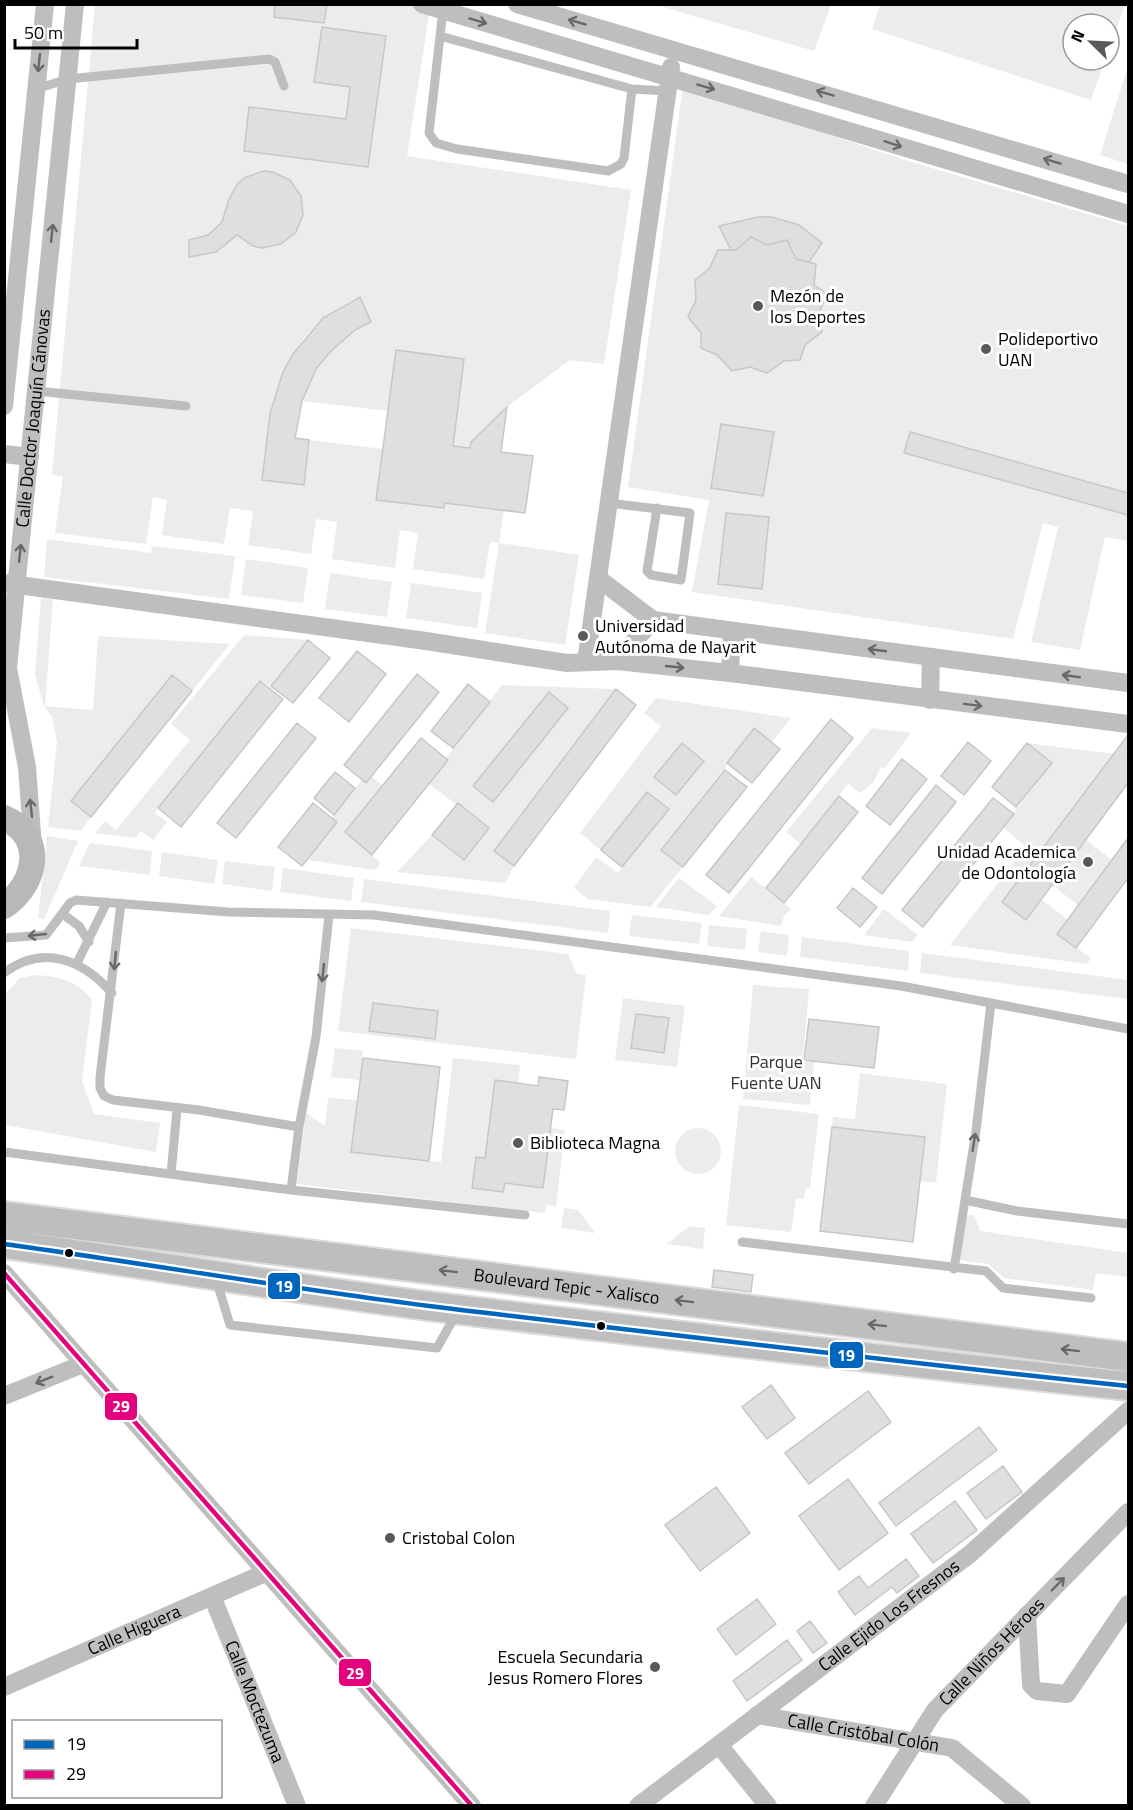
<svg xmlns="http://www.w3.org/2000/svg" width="1133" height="1810" viewBox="0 0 1133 1810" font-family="'Titillium Web',sans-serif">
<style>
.green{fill:#ececec}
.building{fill:#dfdfdf;stroke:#c7c7c7;stroke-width:1.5}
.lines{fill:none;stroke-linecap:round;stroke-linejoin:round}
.primary-casing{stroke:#dbdbdb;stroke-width:32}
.lane{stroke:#bebebe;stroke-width:9}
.street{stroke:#bebebe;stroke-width:18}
.secondary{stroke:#b8b8b8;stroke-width:26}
.primary{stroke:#bebebe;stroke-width:28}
.bus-1-casing{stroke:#fff;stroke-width:9}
.bus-2-casing{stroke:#fff;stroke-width:9}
.bus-1{stroke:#0065bd;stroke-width:4.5}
.bus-2{stroke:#e5007d;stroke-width:4.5}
.oneway{stroke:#686868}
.poi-dot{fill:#595959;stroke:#fff;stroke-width:2}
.bus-dot{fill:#000;stroke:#fff;stroke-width:2}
.labels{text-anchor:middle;stroke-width:6;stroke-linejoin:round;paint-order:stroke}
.poi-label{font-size:18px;fill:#000;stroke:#fff;text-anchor:start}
.street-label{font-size:18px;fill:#000;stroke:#fff}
.park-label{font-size:18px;fill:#333;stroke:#fff}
.line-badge{stroke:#fff;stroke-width:2}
.badge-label{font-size:16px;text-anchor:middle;font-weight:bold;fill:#fff}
</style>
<rect width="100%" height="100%" fill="#fff"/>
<path class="green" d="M 416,4 L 430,9 L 407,156 L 631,190 L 604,364 L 570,360 L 507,407 L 471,442 L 470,448 L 453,446 L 464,359 L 396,350 L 388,411 L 302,401 C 315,366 336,338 371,322 L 359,297 C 279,334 271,401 262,479 L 303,485 L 309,440 L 383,449 L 376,500 L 444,508 L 445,503 L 504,511 L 499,543 L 579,555 L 565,645 L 485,633 L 499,543 L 490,542 L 484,579 L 413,569 L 418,533 L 400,530 L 395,568 L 332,559 L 337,522 L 316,519 L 311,554 L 248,545 L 253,511 L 230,508 L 224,544 L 162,535 L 167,500 L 153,497 L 146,544 L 55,533 L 63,476 L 52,475 L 95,5 Z
M 664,4 L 831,4 L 831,5 L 814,51 L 663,7 Z
M 880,5 L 880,4 L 1125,5 L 1109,50 L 1109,24 L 1073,24 L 1073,60 L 1105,60 L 1091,100 L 872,29 Z
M 1128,66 L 1128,164 L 1100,155 Z
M 683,86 L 905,160 L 1128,226 L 1128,541 L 1105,537 L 1080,650 L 1031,642 L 1058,527 L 1043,523 L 1013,639 L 692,592 L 709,500 L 628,487 Z
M 47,539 L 151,553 L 152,546 L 235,556 L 229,599 L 44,577 Z
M 246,559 L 308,568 L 303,603 L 241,595 Z
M 330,573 L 392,582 L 387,617 L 325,609 Z
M 411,583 L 482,593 L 477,628 L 406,618 Z
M 41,598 L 53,599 L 45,706 L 93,710 L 98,636 L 230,644 L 192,691 L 173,676 L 72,801 L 91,817 L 81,831 L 48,827 L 57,742 L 52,717 L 44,706 L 35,674 Z
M 244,635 L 308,640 L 271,686 L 260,681 L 158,808 L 155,813 L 167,822 L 153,840 L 141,831 L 136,838 L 95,833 L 105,821 L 116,830 L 190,740 L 171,724 Z
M 502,685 L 616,689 L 494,850 L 514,866 L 505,883 L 397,872 L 432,835 L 463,860 L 489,829 L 429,784 L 448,760 L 446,758 Z
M 656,698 L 791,718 L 772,742 L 754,728 L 727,763 L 725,770 L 661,850 L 683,867 L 650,907 L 588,899 L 574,888 L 596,857 L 618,873 L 622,868 L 580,833 L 661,726 L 644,713 Z
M 872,728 L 911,733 L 884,769 L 881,767 L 873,783 L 860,793 L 848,784 L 801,844 L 786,832 Z
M 1027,743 L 1114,754 L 1041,899 L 1067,919 L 1057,934 L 1091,958 L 1087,964 L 950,945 L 1026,847 L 1003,827 L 1052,763 Z
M 371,776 L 382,785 L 345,832 L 381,863 L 375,870 L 307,860 L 337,822 L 332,818 L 362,780 Z
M 47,836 L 78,841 L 44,919 L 38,918 Z
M 1086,840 L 1112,860 L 1078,905 L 1052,885 Z
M 90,843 L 152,851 L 150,875 L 79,866 Z
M 162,852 L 218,860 L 214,884 L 159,876 Z
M 225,861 L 275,867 L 272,891 L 222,884 Z
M 283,868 L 354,878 L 351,901 L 280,892 Z
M 751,877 L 791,909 L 784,916 L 781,926 L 719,916 Z
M 679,878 L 717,906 L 709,915 L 656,907 Z
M 364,879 L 610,911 L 608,933 L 361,902 Z
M 884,909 L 918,935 L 912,942 L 864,935 Z
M 632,915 L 702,923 L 699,944 L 629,936 Z
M 709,925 L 747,929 L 745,950 L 707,946 Z
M 351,928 L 568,954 L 577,974 L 586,975 L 576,1059 L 338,1031 Z
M 761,931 L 789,935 L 787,956 L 758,952 Z
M 802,937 L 909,951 L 908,971 L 800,957 Z
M 922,953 L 1128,980 L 1128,999 L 920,973 Z
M 34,975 C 58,976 77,980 92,1000 L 82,1081 L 94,1114 L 160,1123 L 156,1152 L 5,1125 L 5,994 L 20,978 Z
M 753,985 L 809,989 L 803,1061 L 814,1062 L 810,1105 L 743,1099 Z
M 623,998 L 685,1006 L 677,1067 L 615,1060 Z
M 335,1048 L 363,1051 L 360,1080 L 331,1077 Z
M 453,1058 L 520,1065 L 518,1083 L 485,1158 L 476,1157 L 472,1188 L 503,1192 L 505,1183 L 543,1188 L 551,1128 L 565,1130 L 556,1206 L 546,1205 L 545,1213 L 297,1184 L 306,1113 L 325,1126 L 328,1098 L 358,1100 L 352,1152 L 441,1162 Z
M 860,1073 L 947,1084 L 936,1183 L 920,1181 L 925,1137 L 832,1127 L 833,1117 L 855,1119 Z
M 739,1105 L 819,1114 L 810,1188 L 806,1188 L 804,1199 L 796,1199 L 791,1232 L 726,1225 Z
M675 1151a23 23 0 1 1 46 0a23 23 0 1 1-46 0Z
M 564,1208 L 578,1210 L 595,1233 L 561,1228 Z
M 969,1215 L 974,1215 L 980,1231 L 1128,1253 L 1128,1277 L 1096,1273 L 1093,1290 L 1004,1278 L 988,1264 L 958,1260 L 964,1221 Z
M 690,1226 L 705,1228 L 703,1249 L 666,1244 Z"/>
<path class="building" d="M 275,4 L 327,4 L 324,23 L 274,17 Z
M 322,27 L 386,36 L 368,167 L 244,151 L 249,107 L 346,119 L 350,87 L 314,82 Z
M 264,171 L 273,172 L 290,180 L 301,196 L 303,215 L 296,232 L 281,244 L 262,248 L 253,246 L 237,235 L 216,252 L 189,257 L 189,240 L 208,235 L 222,222 L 229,199 L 238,183 L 246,177 Z
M 758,217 L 772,217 L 799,225 L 822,243 L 809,262 L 796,259 L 787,240 L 767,245 L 751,237 L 736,250 L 731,250 L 719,226 Z
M 751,237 L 767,245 L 787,240 L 796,259 L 816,264 L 814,285 L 827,294 L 819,313 L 822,332 L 805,345 L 800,360 L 784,361 L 767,373 L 750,367 L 732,371 L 717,355 L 701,348 L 701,333 L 688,317 L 696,300 L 695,280 L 709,269 L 718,250 L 736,250 Z
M 360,297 L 371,322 L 355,330 L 329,353 L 316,369 L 302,401 L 295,438 L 309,440 L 304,485 L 262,480 L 270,414 L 283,372 L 293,354 L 323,318 Z
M 396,350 L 464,359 L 453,446 L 470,448 L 471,442 L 507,407 L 501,452 L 533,456 L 525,513 L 445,503 L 444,508 L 376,500 Z
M 721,424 L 774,432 L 763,496 L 711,488 Z
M 910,432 L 1128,493 L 1128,515 L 904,453 Z
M 726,513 L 769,517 L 762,589 L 718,584 Z
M 308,640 L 330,658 L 293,703 L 271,686 Z
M 357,651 L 386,674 L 349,722 L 319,698 Z
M 417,674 L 439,692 L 366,783 L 344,765 Z
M 172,675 L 192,691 L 91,817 L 71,801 Z
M 260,681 L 283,699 L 181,827 L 158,808 Z
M 468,684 L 490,702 L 453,748 L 431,731 Z
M 616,689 L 636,705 L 514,866 L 494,851 Z
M 549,692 L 568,708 L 493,802 L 473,786 Z
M 831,719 L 853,738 L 729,893 L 706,875 Z
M 297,723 L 316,738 L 236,838 L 217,823 Z
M 754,728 L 780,749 L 752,783 L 727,763 Z
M 1128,735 L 1128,783 L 1026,920 L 1002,902 Z
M 421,738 L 448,760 L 372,855 L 345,832 Z
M 968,742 L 991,761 L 964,795 L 941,776 Z
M 682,743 L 704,761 L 676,795 L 654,777 Z
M 1027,743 L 1052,763 L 1016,807 L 992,787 Z
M 902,759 L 927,779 L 890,825 L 866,806 Z
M 725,770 L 747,787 L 683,867 L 661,850 Z
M 335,772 L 355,788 L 334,815 L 314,798 Z
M 936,785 L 956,802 L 882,894 L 862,878 Z
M 647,792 L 669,809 L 622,867 L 601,850 Z
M 839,796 L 858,812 L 784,903 L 766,888 Z
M 993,798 L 1014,814 L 923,927 L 902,910 Z
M 313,803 L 337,822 L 302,866 L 278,847 Z
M 458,803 L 489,828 L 464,860 L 432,835 Z
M 1128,838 L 1128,878 L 1076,948 L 1057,934 Z
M 853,888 L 877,907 L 860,927 L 837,908 Z
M 373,1003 L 438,1011 L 435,1039 L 369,1031 Z
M 636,1014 L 669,1018 L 664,1053 L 631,1048 Z
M 809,1019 L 879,1027 L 874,1068 L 804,1060 Z
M 363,1058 L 440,1067 L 429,1161 L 351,1152 Z
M 539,1077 L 568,1081 L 564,1110 L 553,1109 L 543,1188 L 505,1183 L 503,1192 L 472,1188 L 476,1157 L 485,1158 L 495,1080 L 538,1086 Z
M 832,1127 L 925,1137 L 913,1242 L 820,1231 Z
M 714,1270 L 753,1275 L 751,1292 L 712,1287 Z
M 771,1385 L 795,1418 L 767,1439 L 742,1407 Z
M 868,1391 L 891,1422 L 809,1484 L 785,1453 Z
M 979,1427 L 997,1450 L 896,1526 L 879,1503 Z
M 1003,1466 L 1022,1492 L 986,1519 L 967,1493 Z
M 848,1479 L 888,1533 L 839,1570 L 799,1516 Z
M 716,1487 L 750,1533 L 700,1571 L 665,1525 Z
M 955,1501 L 977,1530 L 933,1563 L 911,1534 Z
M 906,1559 L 919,1576 L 897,1593 L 892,1587 L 855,1615 L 838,1592 L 859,1576 L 868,1588 Z
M 757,1599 L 776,1624 L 736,1655 L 717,1629 Z
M 810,1621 L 827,1643 L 813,1653 L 797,1631 Z
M 787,1640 L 802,1660 L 747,1701 L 733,1681 Z"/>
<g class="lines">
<defs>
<g id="primary">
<path id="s7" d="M 4,1216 L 1128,1357"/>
<path d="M 4,1244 C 157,1265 308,1292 461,1310 C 683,1336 906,1363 1128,1386"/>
</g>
</defs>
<use href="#primary" class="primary-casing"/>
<path class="lane" d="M 443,10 L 429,133 L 436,143 L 457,149 L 608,171 L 621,164 L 624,158 L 632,89
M 440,36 L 632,89 L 667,91
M 36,89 L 68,79 L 269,59 L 275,62 L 284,86
M 36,391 L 186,406
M 609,503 L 690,513 L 681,580 L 651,575 L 647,571 L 657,508
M 121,903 L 100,1077 L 100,1088 L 104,1096 L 113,1100 L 199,1110 L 299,1127 L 291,1190
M 64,915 L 79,926 L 89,942
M 4,938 L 46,935 L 70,903 L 76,900 L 228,912 L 374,915 L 901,986 L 1128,1029
M 77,963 L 107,902
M 4,973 C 43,944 82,959 112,993
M 299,1127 L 316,1037 L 329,915
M 4,1152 L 291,1190 L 525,1215
M 171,1174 L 177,1109
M 965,1200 L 1017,1211 L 1128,1224
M 742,1242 L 986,1271 L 1003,1288 L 1091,1298
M 954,1269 L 976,1131 L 991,1003
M 216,1279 L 230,1325 L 437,1348 L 456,1314"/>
<g class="street">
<path d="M 422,4 L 1128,214"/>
<path d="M 517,4 L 1128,184"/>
<path d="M 4,406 L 45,4"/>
<path d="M 4,454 L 30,457"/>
<path d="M 599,579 L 653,620"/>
<path d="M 4,583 L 426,641 L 567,663 L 617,661 L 730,673 L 1128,724"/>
<path d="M 617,661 L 653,620 L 1128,683"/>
<path d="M 586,662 L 671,67"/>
<path d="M 730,673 L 732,631"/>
<path d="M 930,700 L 931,657"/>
<path id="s1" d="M 33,847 L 27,767 L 8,668 L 75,4"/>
<path d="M 4,1273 L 472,1806"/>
<path d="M 4,1396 L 83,1364"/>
<path id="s2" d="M 212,1596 L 297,1806"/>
<path d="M 1027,1615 L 1031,1685 L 1037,1691 L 1067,1694 L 1128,1604"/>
<path id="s3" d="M 4,1687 L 265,1573"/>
<path id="s4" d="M 757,1715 L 952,1748 L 1022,1806"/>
<path d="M 719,1745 L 768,1806"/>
<path id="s5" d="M 638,1806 L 970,1554 L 1128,1411"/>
<path id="s6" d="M 874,1806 L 935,1710 L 1128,1512"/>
</g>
<path class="secondary" d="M 4,818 C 46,836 37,884 4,906"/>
<use href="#primary" class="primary"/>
<defs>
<path id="bus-1" d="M 4,1244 C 157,1265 308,1292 461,1310 C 683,1336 906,1363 1128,1386"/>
<path id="bus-2" d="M 4,1273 L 472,1806"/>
</defs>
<use href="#bus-1" class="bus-1-casing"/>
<use href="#bus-2" class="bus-2-casing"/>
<use href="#bus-1" class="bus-1"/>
<use href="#bus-2" class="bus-2"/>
</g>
<defs><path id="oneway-shaft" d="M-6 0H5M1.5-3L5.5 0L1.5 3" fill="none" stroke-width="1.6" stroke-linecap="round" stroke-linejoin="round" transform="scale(1.5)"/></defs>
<g class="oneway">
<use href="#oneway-shaft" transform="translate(478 21) rotate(17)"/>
<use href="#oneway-shaft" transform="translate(577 22) rotate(-164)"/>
<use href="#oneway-shaft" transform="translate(39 63) rotate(96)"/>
<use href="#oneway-shaft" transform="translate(706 87) rotate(16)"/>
<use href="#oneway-shaft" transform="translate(825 93) rotate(-163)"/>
<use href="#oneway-shaft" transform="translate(893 144) rotate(18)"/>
<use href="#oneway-shaft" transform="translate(1052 161) rotate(-163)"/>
<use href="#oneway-shaft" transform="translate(52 233) rotate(-84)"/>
<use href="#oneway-shaft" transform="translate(20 553) rotate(-84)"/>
<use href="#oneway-shaft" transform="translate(877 650) rotate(-172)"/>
<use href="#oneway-shaft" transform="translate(675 667) rotate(6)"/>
<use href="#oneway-shaft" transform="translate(1071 676) rotate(-172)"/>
<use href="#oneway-shaft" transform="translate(973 705) rotate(7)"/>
<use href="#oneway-shaft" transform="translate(31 808) rotate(-96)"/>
<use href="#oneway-shaft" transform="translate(37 935) rotate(174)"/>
<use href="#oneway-shaft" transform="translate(115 961) rotate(96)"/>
<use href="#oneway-shaft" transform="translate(323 973) rotate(96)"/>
<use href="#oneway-shaft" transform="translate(974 1142) rotate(-81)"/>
<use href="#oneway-shaft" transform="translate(448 1271) rotate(-173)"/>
<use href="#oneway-shaft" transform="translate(684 1301) rotate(-173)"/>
<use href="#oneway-shaft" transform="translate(877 1325) rotate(-173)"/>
<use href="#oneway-shaft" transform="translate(1070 1350) rotate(-173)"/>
<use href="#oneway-shaft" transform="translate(44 1380) rotate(158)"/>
<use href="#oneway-shaft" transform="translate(1058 1584) rotate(-46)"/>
</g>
<g class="poi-dot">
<circle cx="758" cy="306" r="6"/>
<circle cx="986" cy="349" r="6"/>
<circle cx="583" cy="636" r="6"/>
<circle cx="1088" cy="862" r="6"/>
<circle cx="518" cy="1143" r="6"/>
<circle cx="390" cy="1538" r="6"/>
<circle cx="655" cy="1667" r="6"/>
</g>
<g class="bus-dot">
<circle cx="69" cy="1253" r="5"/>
<circle cx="601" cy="1326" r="5"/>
</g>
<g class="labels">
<g class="poi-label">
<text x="770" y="302">Mezón de<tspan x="770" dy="21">los Deportes</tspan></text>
<text x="998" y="345">Polideportivo<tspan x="998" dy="21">UAN</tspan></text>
<text x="595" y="632">Universidad<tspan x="595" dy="21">Autónoma de Nayarit</tspan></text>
<text x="1076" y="858" text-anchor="end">Unidad Academica<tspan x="1076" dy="21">de Odontología</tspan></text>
<text x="530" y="1149">Biblioteca Magna</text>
<text x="402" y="1544">Cristobal Colon</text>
<text x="643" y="1663" text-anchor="end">Escuela Secundaria<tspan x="643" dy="21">Jesus Romero Flores</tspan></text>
</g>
<g class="street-label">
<text dy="6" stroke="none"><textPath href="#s1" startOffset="432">Calle Doctor Joaquín Cánovas</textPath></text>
<text dy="6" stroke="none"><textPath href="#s7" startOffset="567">Boulevard Tepic - Xalisco</textPath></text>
<text dy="6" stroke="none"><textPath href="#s5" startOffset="315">Calle Ejido Los Fresnos</textPath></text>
<text dy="6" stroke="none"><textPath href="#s3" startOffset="142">Calle Higuera</textPath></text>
<text dy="6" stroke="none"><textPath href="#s6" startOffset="195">Calle Niños Héroes</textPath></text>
<text dy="6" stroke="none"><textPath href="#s2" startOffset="114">Calle Moctezuma</textPath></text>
<text dy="6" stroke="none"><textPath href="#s4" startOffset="108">Calle Cristóbal Colón</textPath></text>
</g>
<g class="park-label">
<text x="776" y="1068">Parque<tspan x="776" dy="21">Fuente UAN</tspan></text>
</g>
</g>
<g class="line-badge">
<rect x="267" y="1272" width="34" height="28" rx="6" fill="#0065bd"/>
<rect x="829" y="1341" width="35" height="28" rx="6" fill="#0065bd"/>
<rect x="104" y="1392" width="34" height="29" rx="6" fill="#e5007d"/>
<rect x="338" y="1658" width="34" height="29" rx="6" fill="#e5007d"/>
</g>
<g class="badge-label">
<text x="284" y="1292">19</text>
<text x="846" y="1361">19</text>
<text x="121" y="1412">29</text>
<text x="355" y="1679">29</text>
</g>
<rect width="1133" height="1810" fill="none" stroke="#000000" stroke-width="12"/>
<rect x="12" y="1720" width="210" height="78" fill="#ffffff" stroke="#999999" stroke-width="1.5"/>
<rect x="24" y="1740" width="30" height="9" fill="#0065bd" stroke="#999999" stroke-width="1.5"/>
<text x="66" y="1750" font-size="18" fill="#000000">19</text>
<rect x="24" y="1770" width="30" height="9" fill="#e5007d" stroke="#999999" stroke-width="1.5"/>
<text x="66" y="1780" font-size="18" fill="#000000">29</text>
<g transform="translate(1091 42) rotate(294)"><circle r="28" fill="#ffffff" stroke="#999999" stroke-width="1.5"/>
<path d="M0-4.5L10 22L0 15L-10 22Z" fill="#595959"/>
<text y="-9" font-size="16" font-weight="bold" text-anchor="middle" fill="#000000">N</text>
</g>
<path d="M15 39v9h122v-9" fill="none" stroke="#000000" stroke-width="3"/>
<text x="24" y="39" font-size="18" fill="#000000" stroke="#ffffff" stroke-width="4.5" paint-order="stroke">50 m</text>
</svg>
